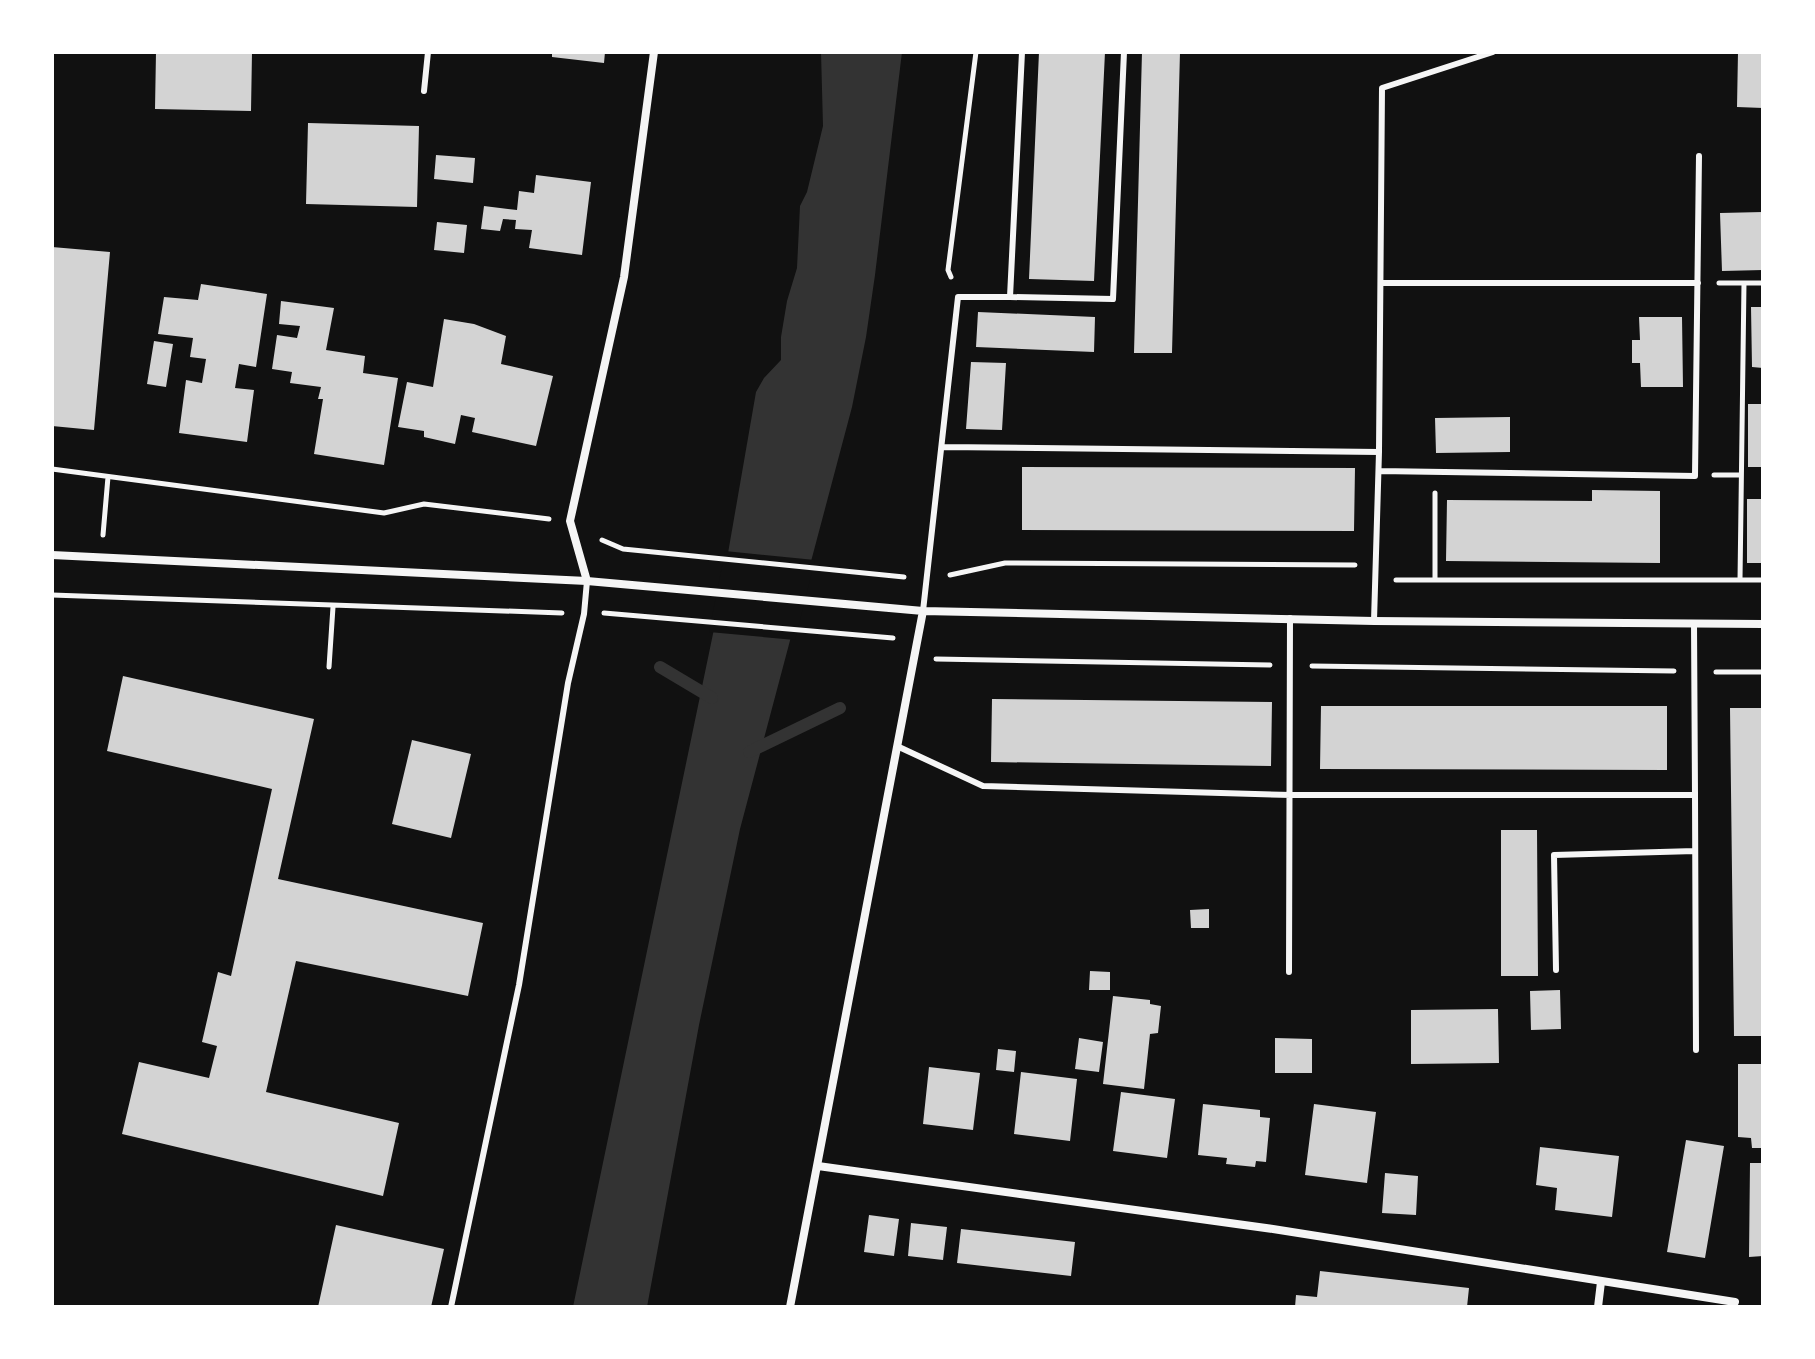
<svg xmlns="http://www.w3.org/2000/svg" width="1815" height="1359" viewBox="0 0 1815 1359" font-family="'Roboto Condensed',sans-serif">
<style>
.water{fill:#333}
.pier{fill:#111}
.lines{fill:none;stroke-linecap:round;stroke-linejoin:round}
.stream{stroke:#333;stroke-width:12}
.building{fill:#d3d3d3}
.path{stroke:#f5f5f5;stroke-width:5}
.service{stroke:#f5f5f5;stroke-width:6}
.minor{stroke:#f5f5f5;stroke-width:8}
</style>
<rect width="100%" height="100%" fill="#111"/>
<path class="water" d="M 821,52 L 902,52 L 875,275 L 866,337 L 852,407 L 740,829 L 699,1025 L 647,1307 L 573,1307 L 719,605 L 756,392 L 764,378 L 781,360 L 781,337 L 787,301 L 797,268 L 800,206 L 807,192 L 823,126 Z"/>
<path class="pier" d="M 725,551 L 815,560 L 795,640 L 709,632 Z"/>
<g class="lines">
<path class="stream" d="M 660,667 L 712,698
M 749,752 L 840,708"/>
</g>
<path class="building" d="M 156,52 L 252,52 L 251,111 L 155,109 Z
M 552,52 L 605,52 L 604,63 L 552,57 Z
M 1039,52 L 1105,52 L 1094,281 L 1029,279 Z
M 1142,52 L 1180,52 L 1172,353 L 1134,353 Z
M 1738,52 L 1763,52 L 1763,108 L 1737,107 Z
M 308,123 L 419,126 L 417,207 L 306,204 Z
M 436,155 L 475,158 L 473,183 L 434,179 Z
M 536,175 L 591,182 L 582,255 L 529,248 L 532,230 L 515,229 L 516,220 L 503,219 L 500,231 L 481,229 L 484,206 L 517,210 L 519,191 L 534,193 Z
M 1763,212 L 1763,270 L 1722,271 L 1720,213 Z
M 437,222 L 467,225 L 464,253 L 434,250 Z
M 52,247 L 110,252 L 94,430 L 52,426 Z
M 201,284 L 267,294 L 256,367 L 239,364 L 235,388 L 254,390 L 247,442 L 179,433 L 186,380 L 202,383 L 206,359 L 190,357 L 193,338 L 158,334 L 164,297 L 198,300 Z
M 281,301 L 334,308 L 326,350 L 365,356 L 363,373 L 398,378 L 384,465 L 314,454 L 323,399 L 318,399 L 321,387 L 290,383 L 292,372 L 272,369 L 277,335 L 297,338 L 300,326 L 279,324 Z
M 1751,307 L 1763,307 L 1763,368 L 1752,367 Z
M 978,312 L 1095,317 L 1094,352 L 976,347 Z
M 1639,317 L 1682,317 L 1683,387 L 1641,387 L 1640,363 L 1632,363 L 1632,340 L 1640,340 Z
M 444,319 L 474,324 L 506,336 L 501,364 L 553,376 L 536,446 L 472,432 L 475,418 L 461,415 L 455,444 L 424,437 L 424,431 L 398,427 L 407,382 L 433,387 Z
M 154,341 L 173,344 L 166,387 L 147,384 Z
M 971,362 L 1006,363 L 1002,430 L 966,429 Z
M 1748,404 L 1763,404 L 1763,467 L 1748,467 Z
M 1510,417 L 1510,452 L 1436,453 L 1435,418 Z
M 1022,467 L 1355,468 L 1354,531 L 1022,530 Z
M 1592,490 L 1660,491 L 1660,563 L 1446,561 L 1447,500 L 1592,501 Z
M 1747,499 L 1763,499 L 1763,563 L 1747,563 Z
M 123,676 L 314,719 L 278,879 L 483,923 L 468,996 L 296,961 L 266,1092 L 399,1123 L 383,1196 L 122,1134 L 139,1062 L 209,1078 L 217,1046 L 202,1042 L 218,972 L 231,976 L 272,789 L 107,751 Z
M 992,699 L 1272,702 L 1271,766 L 991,762 Z
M 1321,706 L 1667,706 L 1667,770 L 1320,769 Z
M 1730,708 L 1763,708 L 1763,1036 L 1734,1036 Z
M 412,740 L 471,754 L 451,838 L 392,824 Z
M 1501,830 L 1537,830 L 1538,976 L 1501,976 Z
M 1209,909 L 1209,928 L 1191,928 L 1190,910 Z
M 1090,971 L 1110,972 L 1110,990 L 1089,990 Z
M 1560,990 L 1561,1029 L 1531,1030 L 1530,991 Z
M 1113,996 L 1150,1000 L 1150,1004 L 1161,1006 L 1158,1033 L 1150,1034 L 1144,1089 L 1103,1084 Z
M 1498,1009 L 1499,1063 L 1411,1064 L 1411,1010 Z
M 1079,1038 L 1103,1042 L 1099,1072 L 1075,1069 Z
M 1275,1038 L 1312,1039 L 1312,1073 L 1275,1073 Z
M 998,1049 L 1016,1051 L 1014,1072 L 996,1070 Z
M 1738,1064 L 1763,1064 L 1763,1148 L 1752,1148 L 1751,1138 L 1738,1137 Z
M 929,1067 L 980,1073 L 973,1130 L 923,1124 Z
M 1021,1072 L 1077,1079 L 1070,1141 L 1014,1134 Z
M 1121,1092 L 1175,1099 L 1167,1158 L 1113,1151 Z
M 1203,1104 L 1260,1110 L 1260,1117 L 1270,1118 L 1266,1162 L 1256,1161 L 1255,1167 L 1226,1164 L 1227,1158 L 1198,1155 Z
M 1314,1104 L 1376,1112 L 1367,1183 L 1305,1175 Z
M 1686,1140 L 1724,1146 L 1705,1258 L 1667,1252 Z
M 1540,1147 L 1619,1156 L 1612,1217 L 1555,1210 L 1557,1188 L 1536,1185 Z
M 1750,1163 L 1763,1163 L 1763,1256 L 1749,1257 Z
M 1385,1173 L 1418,1176 L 1416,1215 L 1382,1213 Z
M 869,1215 L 899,1219 L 894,1256 L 864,1252 Z
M 911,1223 L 947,1227 L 943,1260 L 908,1256 Z
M 336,1225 L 444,1249 L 431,1307 L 318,1307 Z
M 961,1229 L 1075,1242 L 1071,1276 L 957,1263 Z
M 1320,1271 L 1469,1288 L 1467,1307 L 1295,1307 L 1296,1295 L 1317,1297 Z"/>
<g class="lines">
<path class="path" d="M 951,277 L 948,270 L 976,52
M 1719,283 L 1763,283
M 52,469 L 384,513 L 424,504 L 549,519
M 1714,475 L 1741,475
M 103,535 L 108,477
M 602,540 L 623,549 L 904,577
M 950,575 L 1005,563 L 1355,565
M 1396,580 L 1763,580
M 1435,580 L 1435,493
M 1740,580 L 1744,283
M 52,595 L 562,613
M 604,613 L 893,638
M 936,659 L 1270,665
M 1312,666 L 1674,671
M 329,667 L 333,607
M 1716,672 L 1763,672"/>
<path class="service" d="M 424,91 L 428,52
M 1381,283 L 1698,283
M 1010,297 L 1113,299 L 1124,52
M 943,447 L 1379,452
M 1379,471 L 1695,476 L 1699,156
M 923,611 L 958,297 L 1010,297 L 1022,52
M 1374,621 L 1379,452 L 1382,88 L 1493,52
M 899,747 L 983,786 L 1291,795 L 1695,795 L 1694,623
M 1695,795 L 1696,1050
M 1556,970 L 1554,855 L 1695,851
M 1289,972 L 1290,618
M 451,1307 L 519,985 L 568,683 L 584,614 L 587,581"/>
<path class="minor" d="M 52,555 L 587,581 L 923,611 L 1374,621 L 1763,624
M 587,581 L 570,521 L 624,277 L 654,52
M 818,1166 L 1273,1229 L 1735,1302
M 790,1307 L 923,611
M 1598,1307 L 1601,1282"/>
</g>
<rect width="1815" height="1359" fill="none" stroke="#ffffff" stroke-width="108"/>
</svg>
